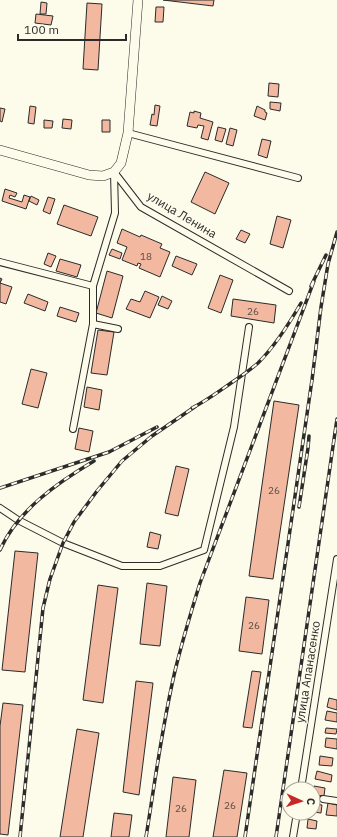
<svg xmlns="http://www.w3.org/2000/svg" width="337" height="837" viewBox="0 0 337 837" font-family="'IBM Plex Sans',sans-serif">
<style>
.building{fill:#f2b8a0;stroke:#2b2b2b}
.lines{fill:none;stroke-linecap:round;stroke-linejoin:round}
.minor-casing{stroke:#2b2b2b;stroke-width:8}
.secondary-casing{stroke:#2b2b2b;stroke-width:10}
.minor{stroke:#fdfbea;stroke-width:6}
.secondary{stroke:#fdfbea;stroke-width:9}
.rail-casing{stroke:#2b2b2b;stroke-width:3.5}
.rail{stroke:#fdfbea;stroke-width:2;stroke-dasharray:6;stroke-linecap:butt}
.labels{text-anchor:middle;stroke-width:3;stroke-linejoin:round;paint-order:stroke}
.number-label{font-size:10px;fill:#5d4e48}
.street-label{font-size:12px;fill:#2b2b2b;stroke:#fdfbea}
</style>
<rect width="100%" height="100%" fill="#fdfbea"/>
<path class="building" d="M 163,0 L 214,0 L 213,6 Z
M 41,2 L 47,3 L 46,14 L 40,14 Z
M 87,3 L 102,4 L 98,70 L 83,69 Z
M 156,7 L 164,7 L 163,22 L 155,22 Z
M 36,14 L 53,16 L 51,25 L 35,23 Z
M 269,83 L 279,84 L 278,97 L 268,96 Z
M 270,102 L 281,103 L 280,111 L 270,109 Z
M 155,105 L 160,106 L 157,126 L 150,125 L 152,114 L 154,115 Z
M 30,106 L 36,107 L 34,124 L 28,123 Z
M 257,106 L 265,110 L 265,112 L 267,113 L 265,120 L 254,116 Z
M 0,108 L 5,109 L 2,122 L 0,121 Z
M 194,111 L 201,113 L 200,118 L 213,122 L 208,140 L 201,138 L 204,126 L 198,125 L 197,128 L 187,126 L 190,112 L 194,113 Z
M 63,119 L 72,120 L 71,129 L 62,128 Z
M 44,120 L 53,121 L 52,128 L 44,128 Z
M 102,120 L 110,120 L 110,132 L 102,132 Z
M 218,127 L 226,129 L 222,142 L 215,140 Z
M 230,128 L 237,130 L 233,146 L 226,144 Z
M 262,139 L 271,141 L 267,158 L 258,155 Z
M 205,172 L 229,183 L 215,214 L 191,202 Z
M 5,189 L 17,193 L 15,197 L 10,195 L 9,198 L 22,202 L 24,195 L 30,197 L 26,209 L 2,201 Z
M 31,196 L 39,200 L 37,205 L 29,201 Z
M 48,197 L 55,199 L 50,214 L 43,211 Z
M 64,205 L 98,217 L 91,236 L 57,224 Z
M 277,216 L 291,220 L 283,248 L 270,244 Z
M 122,229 L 140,237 L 141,235 L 162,244 L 160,248 L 170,252 L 160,277 L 139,268 L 141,264 L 138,263 L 137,266 L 122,260 L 127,247 L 117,243 Z
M 241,230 L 250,234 L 245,243 L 236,239 Z
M 112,249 L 122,253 L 120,259 L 109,255 Z
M 48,253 L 56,256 L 51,267 L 44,264 Z
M 176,256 L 197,264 L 192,275 L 172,266 Z
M 60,259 L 81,265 L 77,277 L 56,271 Z
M 107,271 L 123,276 L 112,318 L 96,313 Z
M 220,275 L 233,280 L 221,313 L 208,308 Z
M 0,278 L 2,279 L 0,283 L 12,287 L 6,304 L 0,302 Z
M 145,291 L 159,297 L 150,318 L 126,309 L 131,299 L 140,302 Z
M 28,294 L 48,302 L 45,311 L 24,303 Z
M 162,296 L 172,301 L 168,309 L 158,305 Z
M 233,299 L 276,305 L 274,323 L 231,316 Z
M 60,307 L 79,313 L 76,322 L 57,316 Z
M 98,330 L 114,332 L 107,375 L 91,373 Z
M 31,369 L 47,373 L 38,408 L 22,404 Z
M 87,387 L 102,390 L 99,410 L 84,407 Z
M 274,401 L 299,405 L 273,579 L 249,576 Z
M 79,428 L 93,431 L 89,452 L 75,449 Z
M 176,466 L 189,469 L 178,516 L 165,513 Z
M 150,532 L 161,535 L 158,549 L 147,547 Z
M 15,551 L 38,553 L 25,672 L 2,670 Z
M 147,583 L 167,586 L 160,646 L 140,644 Z
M 98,585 L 118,588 L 103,703 L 83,700 Z
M 246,597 L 269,600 L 262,654 L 239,651 Z
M 252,671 L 261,672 L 252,728 L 243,727 Z
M 136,681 L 153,683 L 139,795 L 123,792 Z
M 329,698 L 337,700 L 337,710 L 327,707 Z
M 3,703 L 23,705 L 8,835 L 0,834 L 0,726 Z
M 327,711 L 337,713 L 337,722 L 325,720 Z
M 326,728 L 337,729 L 336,734 L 325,733 Z
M 77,729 L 99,733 L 83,837 L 60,837 Z
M 326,738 L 337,739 L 337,749 L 325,747 Z
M 320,756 L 333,758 L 332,766 L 319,765 Z
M 224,770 L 247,773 L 237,837 L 213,837 Z
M 317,771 L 332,775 L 331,782 L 315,779 Z
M 173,777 L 196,780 L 189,837 L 166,837 Z
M 314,786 L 325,788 L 324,796 L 313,795 Z
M 328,803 L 337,805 L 337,816 L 326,815 Z
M 313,804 L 322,805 L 321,813 L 313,812 Z
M 114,813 L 132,815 L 129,837 L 111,837 Z
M 308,819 L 317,821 L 316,829 L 307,828 Z"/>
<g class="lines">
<defs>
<path id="minor" d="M 128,133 L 298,178
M 114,172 L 141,207 L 289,291
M 114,172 L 115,213 L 93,286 L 93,324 L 118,329
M 0,262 L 93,286
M 73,429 L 93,324
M 0,508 L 18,520 L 63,543 L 122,566 L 160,566 L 204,550 L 234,427 L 249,327
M 301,789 L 337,559
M 323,799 L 337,801
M 293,837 L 297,813"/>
<path id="secondary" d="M 0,150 L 89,175 L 103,176 L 114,172 L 121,163 L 128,133 L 138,0"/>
</defs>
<use href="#minor" class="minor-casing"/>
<use href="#secondary" class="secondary-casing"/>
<use href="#minor" class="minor"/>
<use href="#secondary" class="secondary"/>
<defs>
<path id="rail" d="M 311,286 L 326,255
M 192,408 C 206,401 218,392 231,383 C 240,377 250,370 258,363 C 275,346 289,324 301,303
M 0,488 L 109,452 L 157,427
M 299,507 L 308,448 L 309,436
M 0,550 C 18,510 57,483 94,461
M 20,837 L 43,608 L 50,579 L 63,543 L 74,522 L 97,491 L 122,461 L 152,436 L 196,406
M 146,837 C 155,782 162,726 175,671 C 182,642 191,612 200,583 L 314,281
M 245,837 L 312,380 L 321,307 L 328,264 L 337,232
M 276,837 L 337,419"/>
</defs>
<use href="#rail" class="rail-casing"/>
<use href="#rail" class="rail"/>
</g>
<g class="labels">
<g class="number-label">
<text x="146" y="260">18</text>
<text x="253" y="315">26</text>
<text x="274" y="494">26</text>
<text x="254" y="629">26</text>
<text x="230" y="809">26</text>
<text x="181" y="812">26</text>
</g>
<g class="street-label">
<text transform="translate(182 215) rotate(31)" y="4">улица Ленина</text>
<text transform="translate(308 672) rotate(-81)" y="4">улица Апанасенко</text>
</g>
</g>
<g transform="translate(301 801) rotate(93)"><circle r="19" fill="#fdfbea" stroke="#a9a89e"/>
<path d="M0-3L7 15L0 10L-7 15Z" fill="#c62828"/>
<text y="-6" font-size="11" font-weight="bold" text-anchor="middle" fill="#2b2b2b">С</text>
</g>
<path d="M18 34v6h108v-6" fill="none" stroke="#2b2b2b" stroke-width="2"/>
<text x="24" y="34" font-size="12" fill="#2b2b2b" stroke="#fdfbea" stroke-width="3" paint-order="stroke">100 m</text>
</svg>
